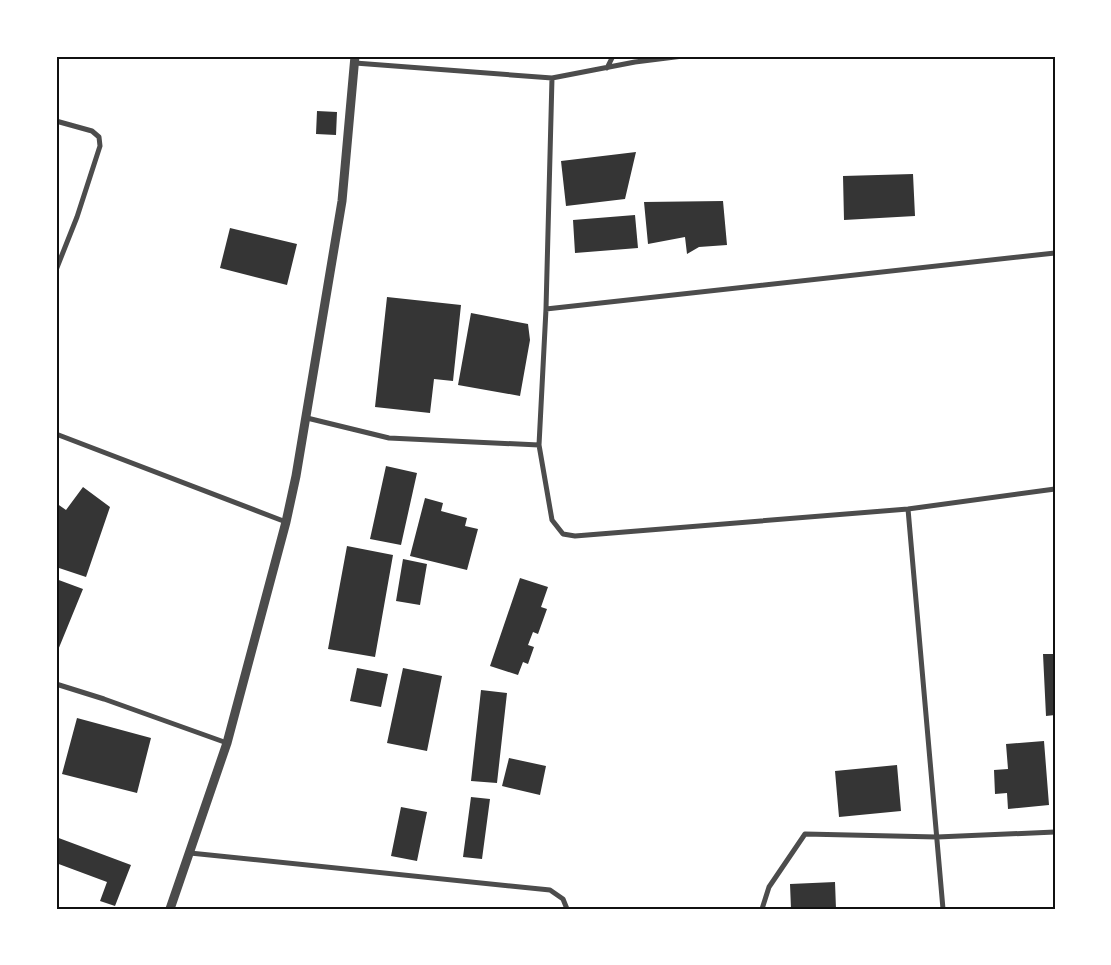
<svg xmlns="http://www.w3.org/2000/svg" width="1111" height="965" viewBox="0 0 1111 965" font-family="Literata,serif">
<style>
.building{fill:#353535}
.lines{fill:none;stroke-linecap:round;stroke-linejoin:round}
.minor{stroke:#4c4c4c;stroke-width:5}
.tertiary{stroke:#4c4c4c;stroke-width:9}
.neatline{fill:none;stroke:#111;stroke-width:2}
</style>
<rect width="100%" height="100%" fill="#fff"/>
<path class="building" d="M 317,111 L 337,112 L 336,135 L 316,134 Z
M 636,152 L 625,199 L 566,206 L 561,161 Z
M 913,174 L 915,216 L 844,220 L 843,176 Z
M 723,201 L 727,245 L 699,247 L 687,254 L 685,237 L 648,244 L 644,202 Z
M 635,215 L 638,248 L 575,253 L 573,220 Z
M 230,228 L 297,244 L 287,285 L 220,268 Z
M 387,297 L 461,305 L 453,381 L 434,379 L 430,413 L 375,407 Z
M 471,313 L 528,324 L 530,340 L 520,396 L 458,385 Z
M 386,466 L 417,473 L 401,545 L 370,539 Z
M 83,487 L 110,507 L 86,577 L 56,567 L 58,545 L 56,545 L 56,503 L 66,510 Z
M 425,498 L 443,503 L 441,511 L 467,518 L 465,526 L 478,529 L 467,570 L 410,556 Z
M 347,546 L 393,555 L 375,657 L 328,649 Z
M 403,559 L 427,564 L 420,605 L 396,601 Z
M 520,578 L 548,587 L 541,607 L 547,609 L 538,634 L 533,632 L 528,645 L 534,647 L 528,664 L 523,662 L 518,675 L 490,666 Z
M 56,579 L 83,589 L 56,655 Z
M 1043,654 L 1055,654 L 1055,715 L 1046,716 Z
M 357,668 L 388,674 L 381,707 L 350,701 Z
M 403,668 L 442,676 L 427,751 L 387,743 Z
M 481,690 L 507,693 L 497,783 L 471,781 Z
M 77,718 L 151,738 L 137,793 L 62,774 Z
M 1044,741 L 1049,805 L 1008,809 L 1007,793 L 995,794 L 994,770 L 1008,769 L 1006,744 Z
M 509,758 L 546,766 L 540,795 L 502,786 Z
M 897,765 L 901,811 L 839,817 L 835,771 Z
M 471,797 L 490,799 L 482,859 L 463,857 Z
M 401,807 L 427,812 L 417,861 L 391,856 Z
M 56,837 L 131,865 L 115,906 L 100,901 L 107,882 L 56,863 Z
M 835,882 L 836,909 L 791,909 L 790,884 Z"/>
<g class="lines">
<path class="minor" d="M 355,63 L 552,78 L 635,62 L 683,56
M 607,68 L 613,56
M 552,78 L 546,309 L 539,445 L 552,520 L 563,534 L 575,536 L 908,509 L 1055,489
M 56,121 L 92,131 L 99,137 L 100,146 L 77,217 L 56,270
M 546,309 L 1055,253
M 307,418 L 389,438 L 539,445
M 56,434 L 286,522
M 908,509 L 943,909
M 56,684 L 104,699 L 227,743
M 190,853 L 550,890 L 563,899 L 567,909
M 762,909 L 769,887 L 805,834 L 937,837 L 1055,832"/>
<path class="tertiary" d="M 170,909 L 227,743 L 286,522 L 296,476 L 342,201 L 355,56"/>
</g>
<rect width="1111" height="965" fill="none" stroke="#ffffff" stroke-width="115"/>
<rect x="58" y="58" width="996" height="850" class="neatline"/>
</svg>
